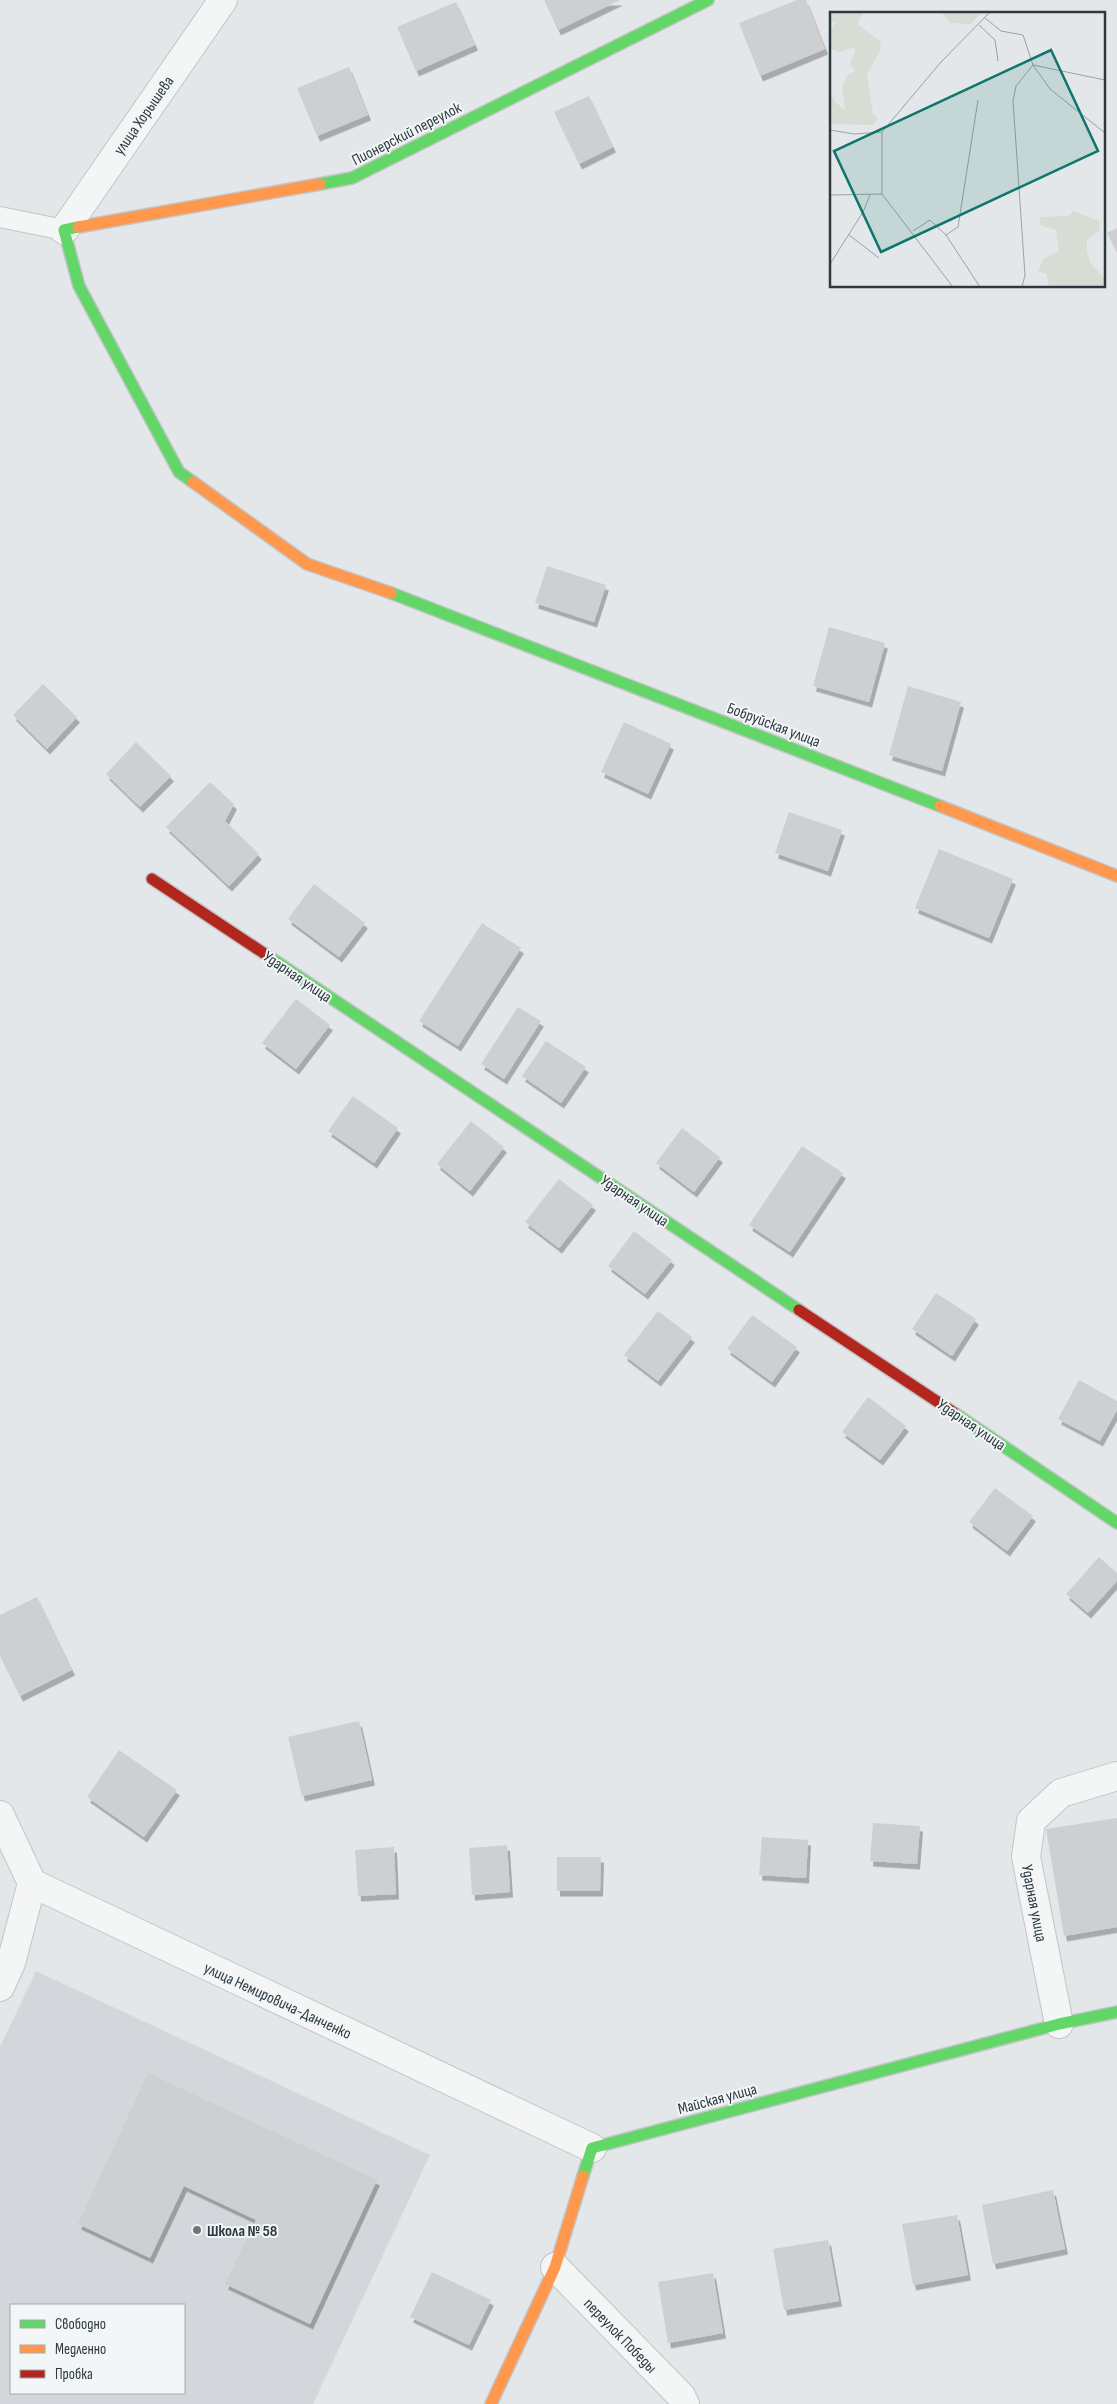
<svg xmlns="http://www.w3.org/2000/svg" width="1117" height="2404" viewBox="0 0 1117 2404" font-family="'Sofia Sans Condensed',sans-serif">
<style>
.built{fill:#d3d7dc;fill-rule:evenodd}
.building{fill:#cdcfd1;filter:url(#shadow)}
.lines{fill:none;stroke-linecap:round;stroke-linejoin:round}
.lane-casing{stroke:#c2c5c7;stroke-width:22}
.street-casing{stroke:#c2c5c7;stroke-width:30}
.fast-casing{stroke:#c2c5c7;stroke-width:14}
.slow-casing{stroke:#c2c5c7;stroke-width:14}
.jam-casing{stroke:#c2c5c7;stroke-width:14}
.lane{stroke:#f4f5f5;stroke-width:20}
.street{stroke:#f4f5f5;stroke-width:28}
.fast{stroke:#63d668;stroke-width:11}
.slow{stroke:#ff974d;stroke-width:11}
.jam{stroke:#b3261e;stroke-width:11}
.poi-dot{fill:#6c767c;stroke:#f3f6f7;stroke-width:2}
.labels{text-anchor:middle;stroke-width:4;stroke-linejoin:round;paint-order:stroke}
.street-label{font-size:16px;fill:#2c3941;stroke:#f3f6f7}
.poi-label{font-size:16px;font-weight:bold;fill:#2c3941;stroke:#f3f6f7;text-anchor:start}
.inset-road{fill:none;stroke:#9aa1a6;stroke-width:1}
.view{fill:#0f766e;fill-opacity:0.15;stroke:#0f766e;stroke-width:2.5}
.inset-edge{fill:none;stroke:#2c3941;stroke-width:2.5}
</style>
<defs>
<filter id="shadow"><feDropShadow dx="3" dy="5.5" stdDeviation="0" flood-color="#0004"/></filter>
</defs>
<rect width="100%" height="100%" fill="#e4e7e9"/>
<path class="built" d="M 36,1971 L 430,2155 L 313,2404 L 0,2404 L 0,2047 ZM 11,2305 L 184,2305 L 184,2393 L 11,2393 Z"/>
<path class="building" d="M 544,0 L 620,0 L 558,30 Z
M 797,0 L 806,0 L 825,49 L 760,76 L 739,23 Z
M 456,2 L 475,45 L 416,71 L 397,27 Z
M 349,67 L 368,115 L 317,136 L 297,88 Z
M 589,96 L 613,147 L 579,164 L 554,112 Z
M 1117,228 L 1117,252 L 1107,233 Z
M 547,566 L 606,585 L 594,622 L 535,603 Z
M 829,627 L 885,643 L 869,702 L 813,686 Z
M 43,684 L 77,717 L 47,749 L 13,715 Z
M 908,686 L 961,702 L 942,771 L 889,755 Z
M 624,722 L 671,744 L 648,794 L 601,772 Z
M 136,742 L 171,776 L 140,807 L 106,774 Z
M 210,782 L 234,804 L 225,821 L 259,854 L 229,886 L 166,827 Z
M 789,812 L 842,830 L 828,871 L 775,853 Z
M 939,849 L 1013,879 L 989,938 L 915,908 Z
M 314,884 L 365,923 L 339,957 L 288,919 Z
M 482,923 L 521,948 L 458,1046 L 419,1021 Z
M 296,999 L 330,1025 L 296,1069 L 262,1043 Z
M 518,1007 L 541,1021 L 504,1079 L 481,1064 Z
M 546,1041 L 586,1067 L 561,1103 L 522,1076 Z
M 353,1096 L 398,1128 L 374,1163 L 328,1131 Z
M 471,1121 L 504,1147 L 470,1191 L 437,1164 Z
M 682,1128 L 720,1157 L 694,1192 L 656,1163 Z
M 802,1146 L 843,1173 L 790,1252 L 749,1225 Z
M 559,1179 L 593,1205 L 559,1248 L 525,1222 Z
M 634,1231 L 672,1260 L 645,1294 L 608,1266 Z
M 936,1293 L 976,1319 L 952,1356 L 912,1329 Z
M 658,1311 L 692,1337 L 658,1381 L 624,1355 Z
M 752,1315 L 797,1347 L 772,1382 L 727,1349 Z
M 1079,1380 L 1117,1401 L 1117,1410 L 1100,1441 L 1058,1419 Z
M 868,1397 L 906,1426 L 880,1460 L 842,1432 Z
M 995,1488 L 1033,1516 L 1007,1551 L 969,1522 Z
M 1099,1557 L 1117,1573 L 1117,1581 L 1088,1613 L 1066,1594 Z
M 37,1597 L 72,1670 L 20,1696 L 0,1656 L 0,1615 Z
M 359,1721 L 372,1780 L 302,1796 L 288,1737 Z
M 119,1750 L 177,1790 L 144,1837 L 87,1797 Z
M 1117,1818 L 1117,1927 L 1064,1936 L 1046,1829 Z
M 873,1823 L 920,1826 L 917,1864 L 870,1861 Z
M 762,1837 L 808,1840 L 806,1878 L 759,1875 Z
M 507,1845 L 510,1892 L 472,1895 L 469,1848 Z
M 394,1847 L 396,1894 L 358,1896 L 355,1850 Z
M 557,1857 L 601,1857 L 600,1891 L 557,1891 Z
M 148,2073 L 377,2180 L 310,2324 L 225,2284 L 256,2220 L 184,2186 L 150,2258 L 78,2224 Z
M 1053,2190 L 1065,2249 L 993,2264 L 982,2205 Z
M 957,2215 L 968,2275 L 913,2285 L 902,2224 Z
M 828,2240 L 839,2301 L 784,2310 L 773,2249 Z
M 432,2272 L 491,2300 L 469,2345 L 410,2317 Z
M 713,2273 L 723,2333 L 668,2343 L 658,2282 Z"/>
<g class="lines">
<defs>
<path id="lane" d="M 0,217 L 64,230"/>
<path id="street" d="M 64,230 L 223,0
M 0,1815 L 32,1883 L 592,2148
M 0,1987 L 11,1963 L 32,1883
M 1059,2024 L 1026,1857 L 1031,1821 L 1061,1793 L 1117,1776
M 555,2267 L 681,2396 L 685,2404"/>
<path id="fast" d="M 320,184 L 352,178 L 708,0
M 78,227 L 64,230 L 79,286 L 179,472 L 193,482
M 391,593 L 940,806
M 265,954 L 799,1310
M 953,1412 L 1117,1523
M 583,2176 L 592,2148 L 1059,2024 L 1117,2012"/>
<path id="slow" d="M 78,227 L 320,184
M 193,482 L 307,564 L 391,593
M 940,806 L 1117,876
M 491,2404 L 555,2267 L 583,2176"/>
<path id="jam" d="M 152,879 L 265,954
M 799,1310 L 953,1412"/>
</defs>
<use href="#lane" class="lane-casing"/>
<use href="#street" class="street-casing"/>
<use href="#fast" class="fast-casing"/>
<use href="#slow" class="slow-casing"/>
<use href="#jam" class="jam-casing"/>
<use href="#lane" class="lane"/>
<use href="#street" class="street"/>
<use href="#fast" class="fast"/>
<use href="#slow" class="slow"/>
<use href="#jam" class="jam"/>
</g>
<circle class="poi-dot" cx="197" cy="2230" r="5"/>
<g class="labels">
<g class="street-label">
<text transform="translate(143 115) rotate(-55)" y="6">улица Хорышева</text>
<text transform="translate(406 133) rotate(-27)" y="6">Пионерский переулок</text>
<text transform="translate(774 724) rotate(21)" y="6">Бобруйская улица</text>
<text transform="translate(298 976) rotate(34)" y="6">Ударная улица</text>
<text transform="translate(635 1200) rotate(34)" y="6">Ударная улица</text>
<text transform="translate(972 1424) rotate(34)" y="6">Ударная улица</text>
<text transform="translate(1035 1903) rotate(79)" y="6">Ударная улица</text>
<text transform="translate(278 2000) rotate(25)" y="6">улица Немировича-Данченко</text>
<text transform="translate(717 2098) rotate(-15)" y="6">Майская улица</text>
<text transform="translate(621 2335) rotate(46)" y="6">переулок Победы</text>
</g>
<g class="poi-label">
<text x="207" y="2236">Школа № 58</text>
</g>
</g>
<g transform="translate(830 12)">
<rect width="275" height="275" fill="#e4e7e9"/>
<path d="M 0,0 L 34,0 L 27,12 L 50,29 L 51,37 L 37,62 L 43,101 L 48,107 L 43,113 L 0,112 L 0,78 L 5,90 L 15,98 L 12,74 L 17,64 L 25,59 L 20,52 L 25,39 L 24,35 L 10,40 L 0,37 L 0,18 L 6,10 L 0,10 ZM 111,0 L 152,0 L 141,12 L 120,11 ZM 244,199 L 269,209 L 270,218 L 257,228 L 257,240 L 261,252 L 275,267 L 275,275 L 219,275 L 216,262 L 208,259 L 213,247 L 229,239 L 226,218 L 210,213 L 210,205 L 238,204 Z" fill="#d7dcd5"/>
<path class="inset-road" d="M 155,6 L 171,19 L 193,23 L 203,53 L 275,68M 149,13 L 165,28 L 168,49M 0,118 L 24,122 L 52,120M 52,182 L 52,120 L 111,50 L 160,0M 0,183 L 52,182 L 123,275M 83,219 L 100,208 L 116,223 L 128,215 L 148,88M 19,223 L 49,246M 116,223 L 150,275M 0,252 L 33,200 L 40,183M 192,275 L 195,263 L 183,89 L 186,74 L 203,53 L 220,77 L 275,121"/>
<path class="view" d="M 221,38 L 268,139 L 51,240 L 4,139 Z"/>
<rect width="275" height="275" class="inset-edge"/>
</g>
<rect x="10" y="2304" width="175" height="90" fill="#f3f6f7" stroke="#a3aaae"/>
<rect x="20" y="2320" width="25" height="8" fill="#63d668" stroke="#a3aaae"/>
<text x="55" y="2329" font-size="15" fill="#2c3941">Свободно</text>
<rect x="20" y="2345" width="25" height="8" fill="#ff974d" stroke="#a3aaae"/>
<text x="55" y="2354" font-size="15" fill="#2c3941">Медленно</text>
<rect x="20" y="2370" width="25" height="8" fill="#b3261e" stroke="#a3aaae"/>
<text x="55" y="2379" font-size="15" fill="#2c3941">Пробка</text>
</svg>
